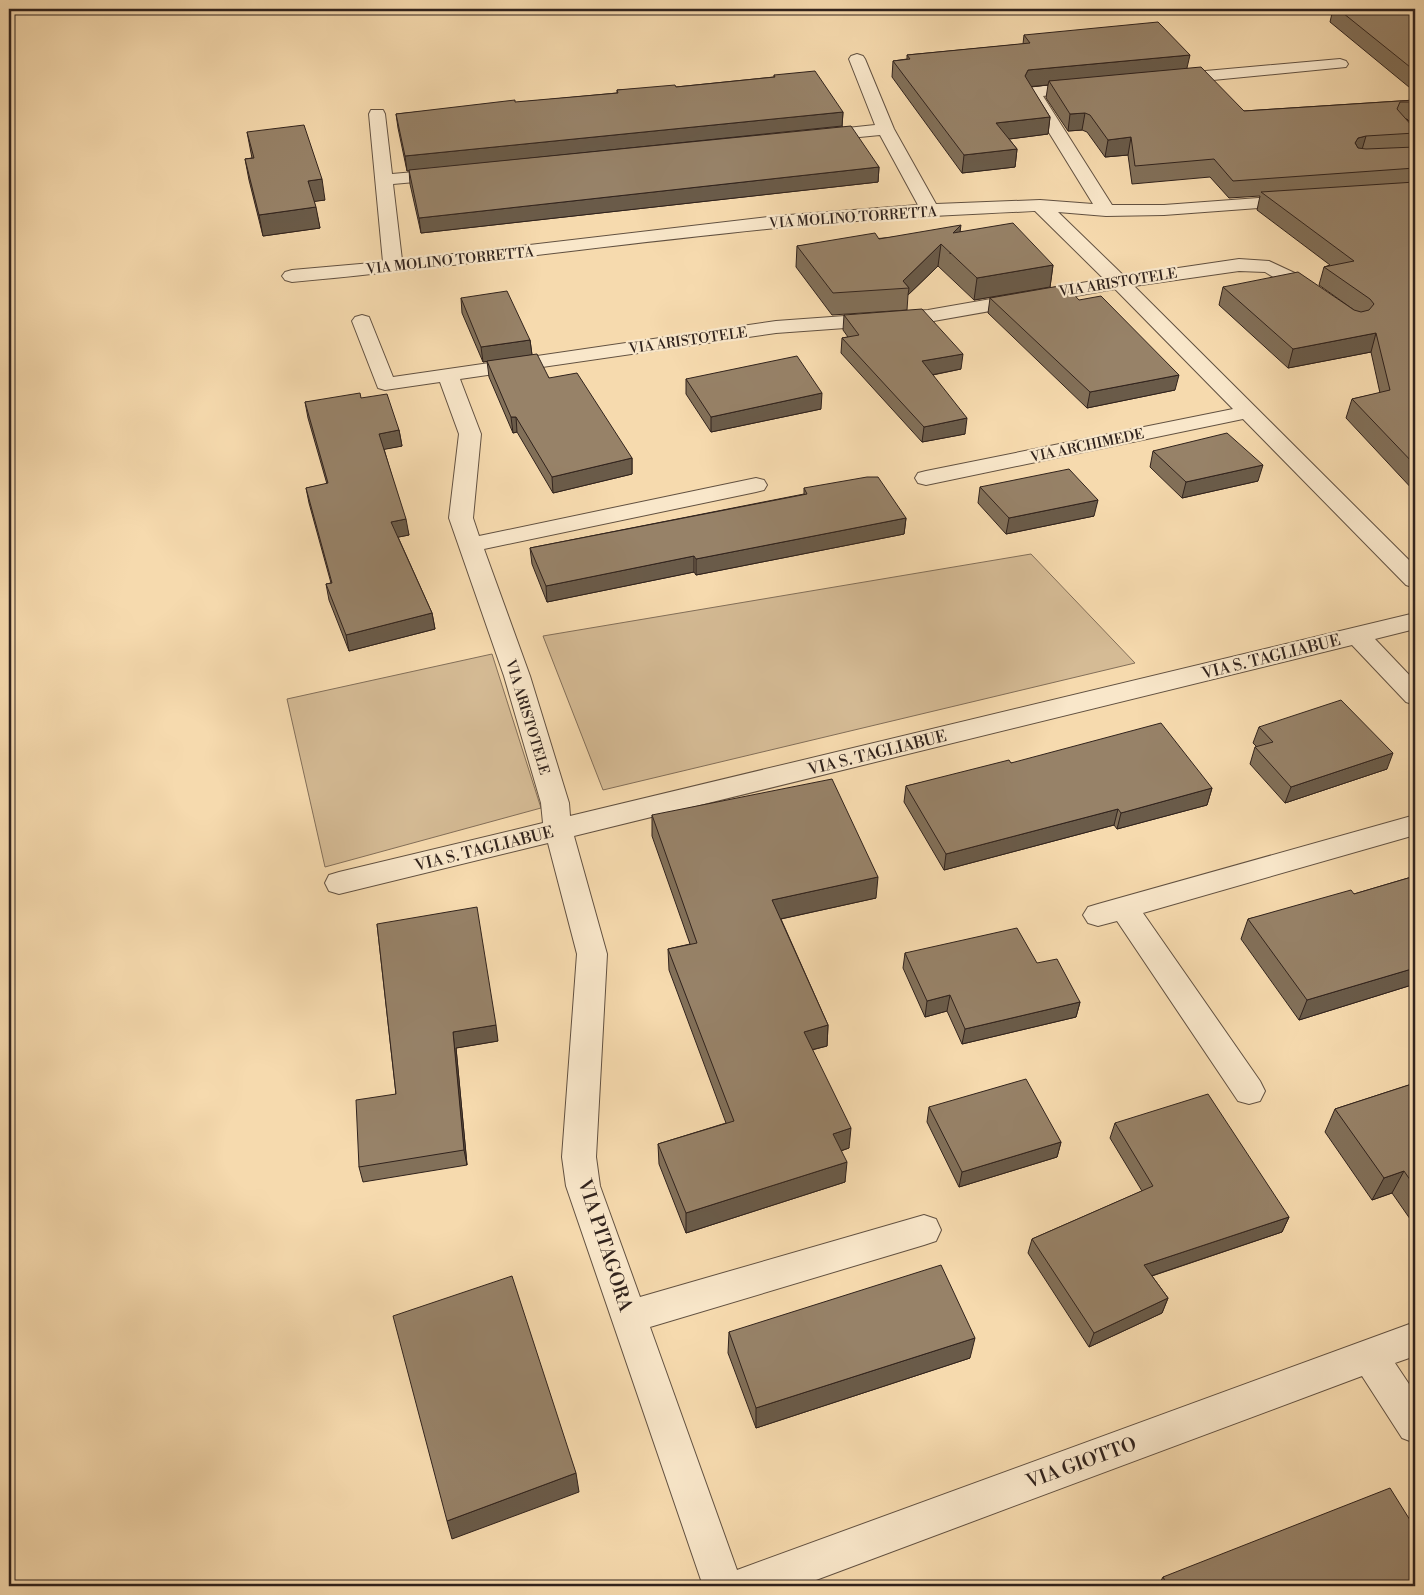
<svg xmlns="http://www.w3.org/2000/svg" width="1424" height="1595" viewBox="0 0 1424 1595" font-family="'Libre Bodoni',serif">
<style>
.green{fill:#d5bb95;stroke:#836f59}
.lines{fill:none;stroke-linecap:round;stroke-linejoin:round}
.minor-casing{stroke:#625141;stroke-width:2}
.minor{fill:#f9e7ca;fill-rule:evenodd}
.wall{fill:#827059;stroke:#31231d;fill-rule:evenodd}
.shaded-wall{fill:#6a5b49;stroke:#31231d}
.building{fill:#978268;stroke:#31231d}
.labels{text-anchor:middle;stroke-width:4.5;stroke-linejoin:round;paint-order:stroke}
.far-street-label{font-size:14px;fill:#31231d;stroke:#f9e7ca}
.street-label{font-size:16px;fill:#31231d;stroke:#f9e7ca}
.near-street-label{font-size:19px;fill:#31231d;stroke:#f9e7ca}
</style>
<rect width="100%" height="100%" fill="#f6daae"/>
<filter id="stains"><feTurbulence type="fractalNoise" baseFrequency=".004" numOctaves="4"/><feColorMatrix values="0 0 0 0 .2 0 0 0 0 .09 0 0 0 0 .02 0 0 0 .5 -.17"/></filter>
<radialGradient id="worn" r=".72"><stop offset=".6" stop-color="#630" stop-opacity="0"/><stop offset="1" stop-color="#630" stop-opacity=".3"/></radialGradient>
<path class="green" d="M 1031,554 L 1135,663 L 603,790 L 543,636 Z
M 492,654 L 541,808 L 325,867 L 287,699 Z"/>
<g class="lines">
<defs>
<path id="minor" d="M 857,54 L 863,56 L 865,59 L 894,129 L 936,204 L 1040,200 L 1093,204 L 1024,92 L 1026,89 L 1032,87 L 1085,82 L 1091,84 L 1093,87 L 1091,90 L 1043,96 L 1112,205 L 1164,205 L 1297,195 L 1303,196 L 1306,200 L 1303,204 L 1297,205 L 1164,215 L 1106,216 L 1058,212 L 1124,276 L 1239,259 L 1269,261 L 1299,275 L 1322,290 L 1325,294 L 1322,298 L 1315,300 L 1308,298 L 1265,272 L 1239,271 L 1134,286 L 1415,566 L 1415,588 L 1406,585 L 1243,419 L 926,485 L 918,483 L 915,478 L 918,473 L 926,471 L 1233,409 L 1115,289 L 928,322 L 776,333 L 460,379 L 481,434 L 473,518 L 479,536 L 756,478 L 764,480 L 767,485 L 764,490 L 756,492 L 484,549 L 530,676 L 569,803 L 570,816 L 1415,613 L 1415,629 L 1375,639 L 1415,681 L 1415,705 L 1406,702 L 1352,645 L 574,836 L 607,954 L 596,1157 L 600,1186 L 640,1297 L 924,1215 L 936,1219 L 941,1230 L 936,1241 L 924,1245 L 650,1327 L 737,1570 L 1415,1322 L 1415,1356 L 1395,1363 L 1415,1393 L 1415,1443 L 1402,1438 L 1362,1376 L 800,1586 L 703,1586 L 566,1186 L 562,1157 L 577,954 L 548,843 L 339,894 L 329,891 L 325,883 L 329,875 L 339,872 L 543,823 L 541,803 L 504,676 L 449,518 L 459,434 L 440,382 L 385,390 L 378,388 L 352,321 L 355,317 L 362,315 L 369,317 L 393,377 L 776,321 L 928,310 L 1104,279 L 1035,211 C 949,215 862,219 776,228 C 614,244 454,267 292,282 L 285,280 L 282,276 L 285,272 L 292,270 L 383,262 L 369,114 L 371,110 L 383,110 L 385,114 L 392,174 L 448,169 L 454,170 L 457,174 L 454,178 L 448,179 L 393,184 L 402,260 L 776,216 L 918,205 L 880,135 L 819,141 L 813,140 L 810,136 L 813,132 L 819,131 L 875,125 L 849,59 L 851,56 Z
M 1340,59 L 1346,61 L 1348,64 L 1346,67 L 1172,84 L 1166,82 L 1164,79 L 1166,76 L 1172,74 Z
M 1415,815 L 1415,835 L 1143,913 L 1260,1081 L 1265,1091 L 1260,1101 L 1249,1104 L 1238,1101 L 1117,921 L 1098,926 L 1088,923 L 1083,915 L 1088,907 L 1098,904 Z"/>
</defs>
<use href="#minor" class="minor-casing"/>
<use href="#minor" class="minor"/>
</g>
<path class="wall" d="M 1333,9 L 1415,9 L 1415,92 L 1330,22 Z
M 1024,35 L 1187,68 L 1244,111 L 1415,100 L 1415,492 L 1346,418 L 1352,399 L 1380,393 L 1371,352 L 1288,368 L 1219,305 L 1223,287 L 1354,310 L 1319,285 L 1324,267 L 1330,265 L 1257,210 L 1260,196 L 1229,198 L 1210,177 L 1132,184 L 1128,155 L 1105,157 L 1087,132 L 1082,130 L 1068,131 L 1046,98 L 1048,85 L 1031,87 L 1050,117 L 1048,134 L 1009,139 L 1017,149 L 1015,167 L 962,173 L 892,77 L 893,61 L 907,59 L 907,55 L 1023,44 ZM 1406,119 L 1407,119 L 1415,127 L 1413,127 Z
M 774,75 L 843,112 L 842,126 L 879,167 L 878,182 L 421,233 L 410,184 L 409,170 L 407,171 L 398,128 L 396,114 L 617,93 L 617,90 L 676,87 L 774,77 Z
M 247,132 L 325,200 L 314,201 L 320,228 L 263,236 L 249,180 L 245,159 L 252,158 Z
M 960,231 L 1053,265 L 1050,287 L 974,300 L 938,266 L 908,295 L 907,310 L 832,315 L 796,267 L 797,246 Z
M 461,298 L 530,340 L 532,355 L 549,378 L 632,458 L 632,474 L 553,493 L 517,432 L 513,433 L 489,377 L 487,361 L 483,362 L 462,313 Z
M 990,298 L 1079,300 L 1175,390 L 1087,408 L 988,313 Z
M 844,315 L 961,369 L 933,375 L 965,434 L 922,442 L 841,353 L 842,338 L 848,337 L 843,330 Z
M 686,379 L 821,409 L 711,432 L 686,394 Z
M 361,398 L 399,430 L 402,446 L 384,449 L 409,535 L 398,537 L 432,613 L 435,629 L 349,651 L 329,600 L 326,584 L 331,583 L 309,503 L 306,488 L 327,484 L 308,418 L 305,402 Z
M 1153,451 L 1258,481 L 1182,498 L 1150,467 Z
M 980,487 L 1094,516 L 1006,534 L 978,503 Z
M 804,488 L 906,518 L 904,534 L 696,575 L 694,572 L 547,602 L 532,564 L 530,548 L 804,494 Z
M 1259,727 L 1387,769 L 1285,803 L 1250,764 L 1255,747 L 1257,747 L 1253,743 Z
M 1011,763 L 1212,788 L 1207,805 L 1117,829 L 1114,825 L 944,870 L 904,802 L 906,786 Z
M 652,815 L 876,898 L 781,919 L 828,1025 L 827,1046 L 812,1050 L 849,1148 L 841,1151 L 845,1182 L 686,1233 L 659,1164 L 658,1144 L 726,1123 L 669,970 L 668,949 L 690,944 L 652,836 Z
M 1415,876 L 1415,984 L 1299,1020 L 1241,939 L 1248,919 L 1354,894 Z
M 377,924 L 498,1041 L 456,1048 L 467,1165 L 363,1182 L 359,1167 L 396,1094 Z
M 905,953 L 1037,963 L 1080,1002 L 1076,1017 L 962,1044 L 947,1011 L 925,1017 L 903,968 Z
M 1415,1083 L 1415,1226 L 1392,1193 L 1372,1200 L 1325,1132 L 1335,1109 Z
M 929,1107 L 1061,1142 L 1057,1157 L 959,1187 L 927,1122 Z
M 1115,1123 L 1289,1217 L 1282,1232 L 1152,1276 L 1168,1298 L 1162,1313 L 1089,1347 L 1028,1253 L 1032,1239 L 1142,1191 L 1110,1138 Z
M 729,1332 L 970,1358 L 756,1428 L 728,1353 Z
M 1163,1577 L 1415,1586 L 1158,1586 Z"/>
<path class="shaded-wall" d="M 1190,55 L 1186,72 L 1049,81 L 1048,85 L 1026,87 L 1025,76 L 1028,70 Z
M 843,112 L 842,126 L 407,171 L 405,156 Z
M 1085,113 L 1082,130 L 1068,131 L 1070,114 Z
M 1050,117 L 1048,134 L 994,141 L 996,123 Z
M 1366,136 L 1361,153 L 1355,143 L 1358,138 Z
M 1131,137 L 1128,155 L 1105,157 L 1108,140 Z
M 1017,149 L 1015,167 L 962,173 L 964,155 Z
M 879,167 L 878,182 L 421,233 L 419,218 Z
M 322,179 L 325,200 L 311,202 L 308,181 Z
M 316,207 L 320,228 L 263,236 L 259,215 Z
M 961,225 L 958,246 L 950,254 L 953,233 Z
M 941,244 L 938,266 L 908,295 L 909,288 L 903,281 Z
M 1053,265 L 1050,287 L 974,300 L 977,278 Z
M 1376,333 L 1371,352 L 1288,368 L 1293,349 Z
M 530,340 L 532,355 L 483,362 L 481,347 Z
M 963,354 L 961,369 L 921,377 L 922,361 Z
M 1179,375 L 1175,390 L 1087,408 L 1090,392 Z
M 822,393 L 821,409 L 711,432 L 711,417 Z
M 511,417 L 516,417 L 517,432 L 513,433 Z
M 967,418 L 965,434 L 922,442 L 924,427 Z
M 399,430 L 402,446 L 381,450 L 379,434 Z
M 632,458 L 632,474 L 553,493 L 552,477 Z
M 1263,465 L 1258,481 L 1182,498 L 1186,482 Z
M 1098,500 L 1094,516 L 1006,534 L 1009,518 Z
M 906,518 L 904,534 L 696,575 L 696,559 Z
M 406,519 L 409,535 L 394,538 L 391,522 Z
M 694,556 L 694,572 L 547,602 L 546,586 Z
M 432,613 L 435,629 L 349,651 L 346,635 Z
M 1393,753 L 1387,769 L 1285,803 L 1291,787 Z
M 1212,788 L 1207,805 L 1117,829 L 1121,813 Z
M 1118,809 L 1114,825 L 944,870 L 946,854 Z
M 878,877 L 876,898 L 771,921 L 772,900 Z
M 1415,968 L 1415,984 L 1299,1020 L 1307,1000 Z
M 950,995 L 947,1011 L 925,1017 L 927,1001 Z
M 1080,1002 L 1076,1017 L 962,1044 L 965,1029 Z
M 496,1025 L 498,1041 L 456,1048 L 467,1165 L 464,1150 L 453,1032 Z
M 828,1025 L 827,1046 L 802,1052 L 804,1032 Z
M 851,1128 L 849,1148 L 831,1154 L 833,1134 Z
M 1061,1142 L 1057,1157 L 959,1187 L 962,1172 Z
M 847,1162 L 845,1182 L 686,1233 L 686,1213 Z
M 1404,1171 L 1392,1193 L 1372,1200 L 1384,1178 Z
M 1289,1217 L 1282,1232 L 1139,1280 L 1144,1265 Z
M 1168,1298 L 1162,1313 L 1089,1347 L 1094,1333 Z
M 975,1338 L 970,1358 L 756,1428 L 756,1408 Z
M 576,1473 L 579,1492 L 452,1539 L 447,1521 Z"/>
<path class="building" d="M 1338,9 L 1415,9 L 1415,71 Z
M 1158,22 L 1190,55 L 1028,70 L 1025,76 L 1050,117 L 996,123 L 1017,149 L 964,155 L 893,61 L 910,59 L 907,55 L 1030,43 L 1024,35 Z
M 1201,67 L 1244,111 L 1415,100 L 1415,105 L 1412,102 L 1400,102 L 1397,109 L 1413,127 L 1415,127 L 1415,133 L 1366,136 L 1358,138 L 1355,143 L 1358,148 L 1366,149 L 1415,147 L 1415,168 L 1233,181 L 1214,159 L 1135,166 L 1131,137 L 1108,140 L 1090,115 L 1085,113 L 1070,114 L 1049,81 Z
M 815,71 L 843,112 L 405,156 L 396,114 L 515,100 L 515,102 L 618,93 L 617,90 L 675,85 L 676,87 L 775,77 L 774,75 Z
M 304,125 L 322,179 L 308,181 L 316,207 L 259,215 L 245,159 L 254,158 L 247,132 Z
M 851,126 L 879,167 L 419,218 L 409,170 Z
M 1415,182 L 1415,465 L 1352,399 L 1390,390 L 1376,333 L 1293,349 L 1223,287 L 1298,272 L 1354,310 L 1361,312 L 1369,310 L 1374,304 L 1370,299 L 1324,267 L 1354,261 L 1261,192 Z
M 1013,223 L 1053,265 L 977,278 L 941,244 L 903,281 L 909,288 L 833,293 L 797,246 L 875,233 L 879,239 L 961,225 L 953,233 Z
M 1065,285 L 1079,300 L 1101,296 L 1179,375 L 1090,392 L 990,298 Z
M 507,291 L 530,340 L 481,347 L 461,298 Z
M 922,309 L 963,354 L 922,361 L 967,418 L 924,427 L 842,338 L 859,335 L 844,315 Z
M 537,354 L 549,378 L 577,373 L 632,458 L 552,477 L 516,417 L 511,417 L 487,361 Z
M 797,356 L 822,393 L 711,417 L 686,379 Z
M 360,393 L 361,398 L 387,394 L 399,430 L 379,434 L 406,519 L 391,522 L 432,613 L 346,635 L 326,584 L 332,583 L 306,488 L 328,483 L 305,402 Z
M 1227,433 L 1263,465 L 1186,482 L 1153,451 Z
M 1069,469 L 1098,500 L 1009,518 L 980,487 Z
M 867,477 L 878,477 L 906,518 L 696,559 L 694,556 L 546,586 L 530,548 L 807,494 L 804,488 Z
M 1341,700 L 1393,753 L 1291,787 L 1255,747 L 1273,742 L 1259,727 Z
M 1161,723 L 1212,788 L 1121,813 L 1118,809 L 946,854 L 906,786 L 1009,760 L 1011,763 Z
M 832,779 L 878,877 L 772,900 L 828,1025 L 804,1032 L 851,1128 L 833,1134 L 847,1162 L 686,1213 L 658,1144 L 734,1121 L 668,949 L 697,943 L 652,815 Z
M 1415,876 L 1415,968 L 1307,1000 L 1248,919 L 1351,890 L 1354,894 Z
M 477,907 L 496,1025 L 453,1032 L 464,1150 L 359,1167 L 356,1100 L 396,1094 L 377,924 Z
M 1017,928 L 1037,963 L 1057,959 L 1080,1002 L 965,1029 L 950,995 L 927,1001 L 905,953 Z
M 1026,1079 L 1061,1142 L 962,1172 L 929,1107 Z
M 1415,1083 L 1415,1187 L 1404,1171 L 1384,1178 L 1335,1109 Z
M 1208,1094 L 1289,1217 L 1144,1265 L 1168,1298 L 1094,1333 L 1032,1239 L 1153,1186 L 1115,1123 Z
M 941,1265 L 975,1338 L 756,1408 L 729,1332 Z
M 512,1276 L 576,1473 L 447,1521 L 393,1316 Z
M 1390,1488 L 1415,1528 L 1415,1586 L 1168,1586 L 1163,1577 Z"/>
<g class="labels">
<g class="far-street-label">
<text transform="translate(853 217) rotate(-4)" y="5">VIA MOLINO TORRETTA</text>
<text transform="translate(450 260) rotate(-6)" y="5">VIA MOLINO TORRETTA</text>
<text transform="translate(1118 282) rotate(-9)" y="5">VIA ARISTOTELE</text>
<text transform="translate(688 340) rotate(-8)" y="5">VIA ARISTOTELE</text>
<text transform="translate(1087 445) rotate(-12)" y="5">VIA ARCHIMEDE</text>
<text transform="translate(528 717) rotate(73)" y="5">VIA ARISTOTELE</text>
</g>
<g class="street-label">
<text transform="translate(1271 656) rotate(-14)" y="6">VIA S. TAGLIABUE</text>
<text transform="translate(877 752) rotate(-14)" y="6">VIA S. TAGLIABUE</text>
<text transform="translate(484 848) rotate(-14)" y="6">VIA S. TAGLIABUE</text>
</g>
<g class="near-street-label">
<text transform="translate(606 1245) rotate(72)" y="7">VIA PITAGORA</text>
<text transform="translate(1081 1462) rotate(-20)" y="7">VIA GIOTTO</text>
</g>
</g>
<rect width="1424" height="1595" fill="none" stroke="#f6daae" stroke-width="30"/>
<rect x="10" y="10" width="1404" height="1575" fill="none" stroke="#31231d" stroke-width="2.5"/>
<rect x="15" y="15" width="1394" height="1565" fill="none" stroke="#31231d"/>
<rect width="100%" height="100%" filter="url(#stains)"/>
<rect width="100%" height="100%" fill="url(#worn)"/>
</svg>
